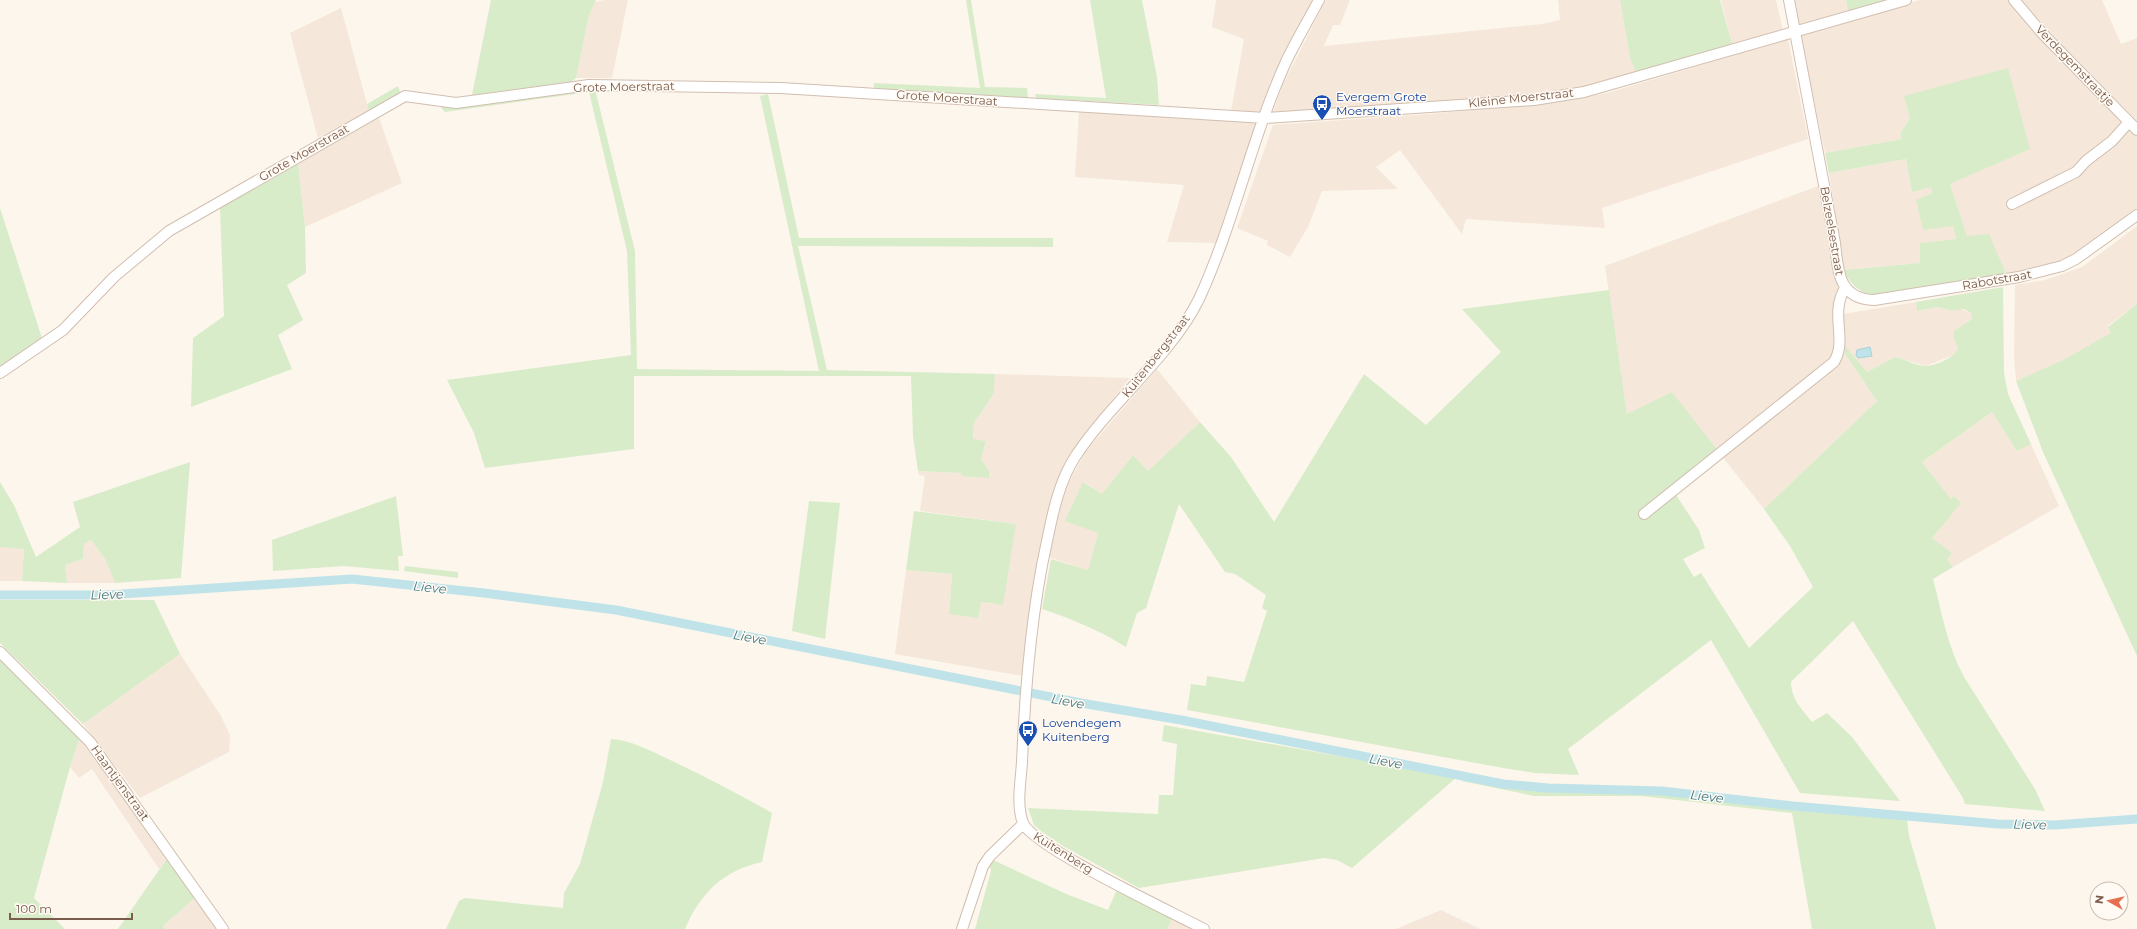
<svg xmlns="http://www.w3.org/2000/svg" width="2137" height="929" viewBox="0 0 2137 929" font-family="Montserrat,sans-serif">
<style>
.residential{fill:#f5e8da}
.green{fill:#d8ecc9}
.water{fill:#bfe3e8;stroke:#a5d3da}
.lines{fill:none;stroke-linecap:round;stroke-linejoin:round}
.canal{stroke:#bfe3e8;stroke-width:9}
.minor-casing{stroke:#d1beb0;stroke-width:12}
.minor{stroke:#fff;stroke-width:10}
.labels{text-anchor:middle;stroke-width:3;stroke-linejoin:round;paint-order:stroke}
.street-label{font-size:12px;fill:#7a5c4d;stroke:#fffaf3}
.transit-label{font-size:12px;fill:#164399;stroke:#fffaf3;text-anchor:start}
.water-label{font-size:13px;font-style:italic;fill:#437c86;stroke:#fffaf3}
</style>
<rect width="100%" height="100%" fill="#fdf6ec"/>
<path class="residential" d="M 605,0 L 628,0 L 612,78 L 576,78 L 589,15 L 595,2 Z
M 1216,0 L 1314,0 L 1289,48 L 1260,113 L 1231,111 L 1244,39 L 1212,27 Z
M 1326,0 L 1350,0 L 1340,25 L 1333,25 L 1324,46 L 1542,24 L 1560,20 L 1558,0 L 1620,0 L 1630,58 L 1636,73 L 1563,92 L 1283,116 L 1273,112 L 1284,82 Z
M 1721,0 L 1776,0 L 1783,31 L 1733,47 Z
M 1793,0 L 1846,0 L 1848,12 L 1799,25 Z
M 1920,0 L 2007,0 L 2029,26 L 2137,136 L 2137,208 L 2075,255 L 2054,265 L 2007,276 L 1967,236 L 1950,184 L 2029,149 L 1905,96 L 1910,118 L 1900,134 L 1902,139 L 1825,153 L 1800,34 Z
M 2021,0 L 2102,0 L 2121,44 L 2137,38 L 2137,126 Z
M 341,8 L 369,111 L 318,138 L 290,33 Z
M 1788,39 L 1808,139 L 1602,208 L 1605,228 L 1466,219 L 1462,234 L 1400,150 L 1376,167 L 1398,189 L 1322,191 L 1308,227 L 1290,257 L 1267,245 L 1268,241 L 1237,228 L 1273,125 L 1428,114 L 1541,104 L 1607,93 Z
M 1079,110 L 1253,121 L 1256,126 L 1216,243 L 1167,242 L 1184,185 L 1075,177 Z
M 379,118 L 402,183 L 305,227 L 298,162 Z
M 1906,159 L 1912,192 L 1931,186 L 1932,193 L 1953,226 L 1956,239 L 1920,243 L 1921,263 L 1844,270 L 1829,173 Z
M 1818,186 L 1843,314 L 1916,302 L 1917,311 L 1939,307 L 1951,311 L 1961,309 L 1971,313 L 1972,319 L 1954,331 L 1954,339 L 1958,349 L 1956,354 L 1926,366 L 1895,357 L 1867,372 L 1845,347 L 1845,354 L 1877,401 L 1764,509 L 1716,449 L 1627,414 L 1605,266 Z
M 2137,226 L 2137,304 L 2108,326 L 2112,333 L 2063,360 L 2016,381 L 2014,356 L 2015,285 L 2045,280 L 2082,267 Z
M 1157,369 L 1200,422 L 1148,471 L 1133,455 L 1102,494 L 1084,482 L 1098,533 L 1088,570 L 1048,557 L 1064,491 L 1086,451 Z
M 995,374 L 1130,378 L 1087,431 L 1064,464 L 1051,502 L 1032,603 L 1023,676 L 895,654 L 906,570 L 952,574 L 949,613 L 981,602 L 992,604 L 1016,524 L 920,511 L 925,476 L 919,475 L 918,471 L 962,473 L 962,476 L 989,471 L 981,459 L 986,441 L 973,440 L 974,423 L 994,393 Z
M 1992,412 L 2017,450 L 2031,444 L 2059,506 L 1953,567 L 1947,560 L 1952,553 L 1932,539 L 1951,499 L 1922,462 Z
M 91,540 L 105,559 L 115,583 L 67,583 L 65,565 L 83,559 L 84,544 Z
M 0,547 L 24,548 L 22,581 L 0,581 Z
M 180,654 L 221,716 L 230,735 L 229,752 L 140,798 L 83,724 Z
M 81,734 L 168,857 L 159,869 L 92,769 L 79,778 L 70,767 Z
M 196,897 L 218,929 L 165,929 L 163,926 Z
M 1441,910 L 1480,929 L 1396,929 Z
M 1174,915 L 1199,929 L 1167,929 Z"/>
<path class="green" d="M 491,0 L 596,0 L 589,15 L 576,78 L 571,82 L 472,95 Z
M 966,0 L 971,0 L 985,87 L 1027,88 L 1028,98 L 874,88 L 874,83 L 980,88 Z
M 1090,0 L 1142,0 L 1157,77 L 1159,105 L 1036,98 L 1035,94 L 1106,98 Z
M 1620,0 L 1720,0 L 1733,47 L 1636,73 L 1630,58 Z
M 1846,0 L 1892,0 L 1848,12 Z
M 2008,68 L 2030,149 L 1950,184 L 1967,236 L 1989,234 L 2007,276 L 1872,295 C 1857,291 1850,284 1844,270 L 1920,263 L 1920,243 L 1956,239 L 1953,226 L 1923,230 L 1916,200 L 1932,193 L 1931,187 L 1912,192 L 1906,159 L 1829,173 L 1825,153 L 1902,139 L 1900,134 L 1910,118 L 1904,96 Z
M 398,86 L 401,94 L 369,111 L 367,104 Z
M 595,89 L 635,251 L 637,369 L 819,371 L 760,96 L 768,94 L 799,238 L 1053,238 L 1053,247 L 798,246 L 827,370 L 995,374 L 994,393 L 974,423 L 973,439 L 986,441 L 981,459 L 989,471 L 989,478 L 962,476 L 961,473 L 918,471 L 913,436 L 911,376 L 634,376 L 634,449 L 485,468 L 474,433 L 447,380 L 631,355 L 627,251 L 589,92 L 445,112 L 441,108 L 443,104 Z
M 298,162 L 305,227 L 306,273 L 287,285 L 303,320 L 278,335 L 292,369 L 191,407 L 193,338 L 224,316 L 220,208 Z
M 0,208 L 42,338 L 0,366 Z
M 2003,287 L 2004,373 L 2008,394 L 2031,444 L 2017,451 L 1992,412 L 1922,462 L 1951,499 L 1954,496 L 1961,503 L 1932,538 L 1952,553 L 1947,560 L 1953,567 L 1933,579 C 1942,613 1947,646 1964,677 L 2035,789 L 2045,811 L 1965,804 L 1963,798 L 1853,621 L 1791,682 C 1791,699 1802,709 1812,722 L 1827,713 L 1852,737 L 1900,801 L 1800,793 L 1711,640 L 1568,749 L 1579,775 L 1535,773 L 1503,768 L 1187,710 L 1191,684 L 1206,686 L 1207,676 L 1244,682 L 1267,611 L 1262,608 L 1266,595 L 1235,574 L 1225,572 L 1179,504 L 1146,608 L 1137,613 L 1126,647 C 1099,630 1072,619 1042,609 L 1051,559 L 1088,570 L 1098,533 L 1065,521 L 1083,482 L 1102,494 L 1133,455 L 1148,471 L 1200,422 L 1231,457 L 1274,522 L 1364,374 L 1426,425 L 1501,352 L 1462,309 L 1609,290 L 1627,414 L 1672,392 L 1718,451 L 1638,515 L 1641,519 L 1676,495 L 1699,530 L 1705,548 L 1683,559 L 1694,577 L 1701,573 L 1749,648 L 1813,587 L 1790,546 L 1764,509 L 1877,401 L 1845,354 L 1845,346 L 1867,372 L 1895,357 C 1905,359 1916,366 1926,366 C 1935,366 1955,357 1958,349 L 1954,339 L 1954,331 L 1972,319 L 1971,313 L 1964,309 L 1951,311 L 1939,307 L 1917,311 L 1916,302 Z
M 2137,304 L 2137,656 L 2043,452 L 2016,381 L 2063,360 L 2111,333 L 2108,327 Z
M 190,462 L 181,578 L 115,583 L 105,559 L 91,540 L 84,544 L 83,559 L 65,565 L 67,583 L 22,581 L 24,549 L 0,547 L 0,482 L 14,505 L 36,557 L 80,527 L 73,502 Z
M 396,496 L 403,556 L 398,556 L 399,571 L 344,566 L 273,571 L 272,540 Z
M 809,501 L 840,503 L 825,639 L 792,631 Z
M 914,511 L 1016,524 L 1003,605 L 981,602 L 978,618 L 949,614 L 952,574 L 906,570 Z
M 405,566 L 458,572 L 458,578 L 404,571 Z
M 0,600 L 154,600 L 180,654 L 83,724 L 0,643 Z
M 0,654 L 81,734 L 70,767 L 34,898 L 65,929 L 0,929 Z
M 1164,725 L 1457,777 L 1352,868 L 1337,860 L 1324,858 L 1139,888 L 1063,846 L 1041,831 L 1034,825 L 1028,808 L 1158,814 L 1159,795 L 1173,795 L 1177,744 L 1162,741 Z
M 611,739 C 630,740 649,750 666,758 C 702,775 737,793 772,813 L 762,862 C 723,871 701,892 685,929 L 446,929 L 459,901 L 465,898 L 563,908 L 564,893 L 580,864 L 603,782 Z
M 1462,778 L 1501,786 L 1547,791 L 1633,792 L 1732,801 L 1792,810 L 1907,819 L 1909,836 L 1936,929 L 1812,929 L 1792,813 L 1641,796 L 1534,796 L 1462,781 Z
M 168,857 L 196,897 L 163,926 L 165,929 L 118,929 Z
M 993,860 L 1064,893 L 1108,910 L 1118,887 L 1174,915 L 1167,929 L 975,929 L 991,871 L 990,867 L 987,867 Z"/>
<path class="water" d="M 1870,347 L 1872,356 L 1858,358 L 1856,355 L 1857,350 Z"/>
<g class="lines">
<path class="canal" d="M 0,595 L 106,595 L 352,579 L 484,593 L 616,610 L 1081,703 L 1181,720 L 1503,784 L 1548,788 L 1662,791 L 1793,806 L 1998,824 L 2055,825 L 2137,819"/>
<defs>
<path id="minor" d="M 1789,0 L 1835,243 C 1838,270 1838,299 1874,300 L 2019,277 L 2062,266 L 2076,259 L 2137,215
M 2014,0 L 2042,33 L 2137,130
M 2012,204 L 2076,172 L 2086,161 L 2112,141 L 2129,122
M 0,373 L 63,330 L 114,277 L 169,231 L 405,96 L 456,103 L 589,85 L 781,88 L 1265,118 L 1534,100 L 1584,92 L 1906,0
M 1644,514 L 1834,362 C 1848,339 1829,315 1845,288
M 0,652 L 90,742 L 223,929
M 962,929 L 983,866 L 990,856 L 1023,824
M 1204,929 C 1174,913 1033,847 1023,823 C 1016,805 1021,780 1022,762 C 1025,687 1031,613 1047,541 C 1053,512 1059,482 1075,457 C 1110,403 1171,356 1199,299 C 1234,223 1251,140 1285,64 C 1295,42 1308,21 1319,0"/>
</defs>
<use href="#minor" class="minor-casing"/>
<use href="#minor" class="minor"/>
</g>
<defs>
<symbol id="bus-pin" viewBox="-11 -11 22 30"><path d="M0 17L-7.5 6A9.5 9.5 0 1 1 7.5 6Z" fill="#1a4fb4" stroke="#fffaf3"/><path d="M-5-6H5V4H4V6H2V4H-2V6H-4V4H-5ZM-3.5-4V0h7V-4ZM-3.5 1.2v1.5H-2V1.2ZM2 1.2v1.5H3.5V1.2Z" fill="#fff"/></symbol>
</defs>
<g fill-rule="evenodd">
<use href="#bus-pin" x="1311" y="93" width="22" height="30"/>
<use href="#bus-pin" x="1017" y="719" width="22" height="30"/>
</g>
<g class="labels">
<g class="street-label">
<text transform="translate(2075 66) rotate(46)" y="4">Verdegemstraatje</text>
<text transform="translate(624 87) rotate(-1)" y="4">Grote Moerstraat</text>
<text transform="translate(947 98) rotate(4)" y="4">Grote Moerstraat</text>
<text transform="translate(1521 98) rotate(-6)" y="4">Kleine Moerstraat</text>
<text transform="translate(304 153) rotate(-30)" y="4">Grote Moerstraat</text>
<text transform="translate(1832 231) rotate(80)" y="4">Belzeelsestraat</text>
<text transform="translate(1997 280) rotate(-10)" y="4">Rabotstraat</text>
<text transform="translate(1156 356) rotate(-52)" y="4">Kuitenbergstraat</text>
<text transform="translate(120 783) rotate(54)" y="4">Haantjenstraat</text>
<text transform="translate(1063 853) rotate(32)" y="4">Kuitenberg</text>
</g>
<g class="transit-label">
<text x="1336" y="101">Evergem Grote<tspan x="1336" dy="14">Moerstraat</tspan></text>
<text x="1042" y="727">Lovendegem<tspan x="1042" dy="14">Kuitenberg</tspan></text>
</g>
<g class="water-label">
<text transform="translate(430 587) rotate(6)" y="5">Lieve</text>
<text transform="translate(107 594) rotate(-2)" y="5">Lieve</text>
<text transform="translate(750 637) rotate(11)" y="5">Lieve</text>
<text transform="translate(1068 701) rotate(11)" y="5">Lieve</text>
<text transform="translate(1386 761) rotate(11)" y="5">Lieve</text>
<text transform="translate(1707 796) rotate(7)" y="5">Lieve</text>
<text transform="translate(2030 824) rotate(2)" y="5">Lieve</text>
</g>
</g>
<g transform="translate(2109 901) rotate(278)"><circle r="19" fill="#fffaf3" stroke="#cabbb1"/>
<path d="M0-3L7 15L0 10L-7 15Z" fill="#e76f51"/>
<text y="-6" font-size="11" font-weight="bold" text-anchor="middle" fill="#7a5c4d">N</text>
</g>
<path d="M10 913v6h122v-6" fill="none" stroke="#7a5c4d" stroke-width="2"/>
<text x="16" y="913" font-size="12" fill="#7a5c4d" stroke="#fffaf3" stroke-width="3" paint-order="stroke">100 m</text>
</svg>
